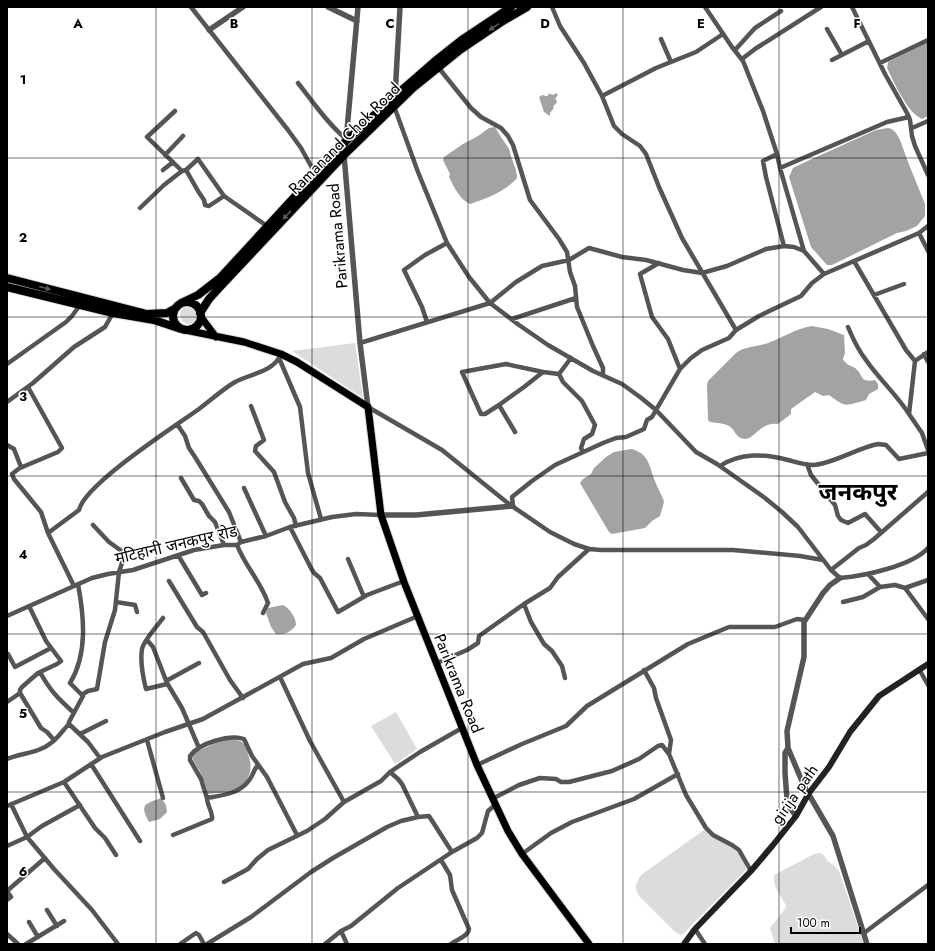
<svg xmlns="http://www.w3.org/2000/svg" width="935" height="951" viewBox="0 0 935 951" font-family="Jost,'Noto Sans Devanagari',sans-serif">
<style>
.green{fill:#dcdcdc}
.water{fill:#a3a3a3}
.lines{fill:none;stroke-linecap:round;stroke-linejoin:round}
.primary-casing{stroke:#dbdbdb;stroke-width:9}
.trunk-casing{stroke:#dbdbdb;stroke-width:10}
.minor{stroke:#555;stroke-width:4.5}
.tertiary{stroke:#555;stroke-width:5.5}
.secondary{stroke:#222;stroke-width:6}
.primary{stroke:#000;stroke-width:7}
.trunk{stroke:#000;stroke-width:8}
.oneway{fill:#595959}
.grid{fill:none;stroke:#000;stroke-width:1;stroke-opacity:0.55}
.labels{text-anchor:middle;stroke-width:3;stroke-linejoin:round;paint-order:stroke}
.street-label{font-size:16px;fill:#000;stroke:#fff}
.town-label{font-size:24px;font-weight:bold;fill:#000;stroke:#fff}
.grid-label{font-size:13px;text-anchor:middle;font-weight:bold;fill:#000;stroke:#fff;stroke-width:3;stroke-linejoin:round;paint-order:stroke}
</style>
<rect width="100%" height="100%" fill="#fff"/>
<path class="green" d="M180 315a9 9 0 1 1 18 0a9 9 0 1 1-18 0Z
M 355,343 L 363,398 L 292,351 Z
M 396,712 L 417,749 L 395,764 L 371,726 Z
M 704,830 C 717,839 747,851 746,870 L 682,935 L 678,934 L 672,929 L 639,896 C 634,886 635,885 641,875 Z
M 820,853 C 825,854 825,859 829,862 C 833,865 835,866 839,871 L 864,944 L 775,944 L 770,928 L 785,909 L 786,905 C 781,896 772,886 774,875 L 814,854 Z"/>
<path class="water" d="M 928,42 L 928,116 L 922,119 C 906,111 895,84 887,68 L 888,62 Z
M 548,93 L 553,95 L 556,93 L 558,95 L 555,99 L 557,101 L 556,104 L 554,105 L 553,109 L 550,113 L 550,116 L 544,112 L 539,97 L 542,95 L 546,96 L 549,95 Z
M 495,127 C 499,135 505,142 509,149 C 510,151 510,154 511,156 C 513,163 517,170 517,178 C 506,191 486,199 470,204 C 460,200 454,187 449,177 L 450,174 L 443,160 L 444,157 L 463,144 L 478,136 L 489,128 Z
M 888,128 L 892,129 L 896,133 L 900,140 L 908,162 L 925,204 L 925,216 L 917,226 L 906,231 L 897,233 L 832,265 L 827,265 L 811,247 L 789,177 L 793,168 L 801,164 L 876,130 Z
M 812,326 L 828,329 L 844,335 L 845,353 L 843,359 C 846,365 850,365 855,368 C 864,375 859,383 875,380 L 878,384 L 878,389 L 869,394 L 866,400 C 844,406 847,408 829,395 L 823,396 L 815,392 L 791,409 L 791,414 L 778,424 C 760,422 755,439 745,439 C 736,439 735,429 729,426 C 724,423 716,423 710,422 L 708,420 L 707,385 L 708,381 L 736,353 C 745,346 758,347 768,343 C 784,337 795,329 812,326 Z
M 631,449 C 649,453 649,466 655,481 C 657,488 662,494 664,502 L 660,516 L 652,521 L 645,528 L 612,534 L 609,532 L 580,483 L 583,479 L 591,474 L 594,468 L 606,457 L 614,452 Z
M 283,605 C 289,608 296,617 296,625 C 291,632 285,635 276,634 L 271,627 L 266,613 L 268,608 Z
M 222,740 C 229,740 238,738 243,743 C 246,745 247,750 248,754 C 253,768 251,779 238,789 C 233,793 215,793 208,794 C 206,786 203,777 199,770 C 196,765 193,762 192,756 L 198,751 Z
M 161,798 L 166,805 L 167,812 L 160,819 L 149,822 C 139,804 145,804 161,798 Z"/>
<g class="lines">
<defs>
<path id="primary" d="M 201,317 L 216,337
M 185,330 L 244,342 L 281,354 L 297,362 L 368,407 L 381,515 L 404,582 L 477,765 L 508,831 L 522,854 L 589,944"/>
<path id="trunk" d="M 7,278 L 147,314 L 167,313 L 176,308
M 7,287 L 113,313 L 154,320 L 181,329
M173 316a14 14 0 1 1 28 0a14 14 0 1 1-28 0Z
M 181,303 L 198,295 L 220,278 L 346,141 L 395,96 L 434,62 L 463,39 L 511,7
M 200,313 L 209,299 L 219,288 L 344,155 L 413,88 L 460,50 L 503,21 L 527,7"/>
</defs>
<use href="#primary" class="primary-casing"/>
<use href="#trunk" class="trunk-casing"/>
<path class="minor" d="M 191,7 L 288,130 L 301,148 L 316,175
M 552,7 L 560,26 L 584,63 L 602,96
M 705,7 L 732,47 L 743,61 L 763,111 L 777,154 L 780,168 L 804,251 L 824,274
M 852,7 L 885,74 L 907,113 L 910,120 L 912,136 L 915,146 L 928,175
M 827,29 L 842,55
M 723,34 L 696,52 L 656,68 L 602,96 L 614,126 L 622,134 L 640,146 L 646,154 L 659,187 L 682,238 L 736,330
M 661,39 L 671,62
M 735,50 L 755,28 L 781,11
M 742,59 L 755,49 L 821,7
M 832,60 L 869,41
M 880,63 L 928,40
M 438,67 L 471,108 L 481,117 L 501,128 L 508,136 L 513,145 L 530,200 L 559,239 L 567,252 L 570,272 L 575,286 L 577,307 L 593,346 L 603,368 L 603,375
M 298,83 C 313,102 327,123 346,139
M 394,106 L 418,172 L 447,243 L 469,277 L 490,303 L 519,325 L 548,345 L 593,371 L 622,384 L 640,397 L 656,410 L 696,452 L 717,464 L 765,498 L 782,512 L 798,527 L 831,570 L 840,578 C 864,576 912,566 928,548
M 175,111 L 147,137 L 182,171
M 912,128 L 928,121
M 777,154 L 763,161 L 766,177 L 784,246
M 165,155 L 183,136
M 780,168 L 887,122 L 909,117
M 163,170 L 173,162
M 186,170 L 198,191 L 204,200 L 205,205 L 209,206 L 224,196
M 140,208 L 164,185 L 182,171 L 186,170 L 198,159 L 224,196 L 267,226
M 919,233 L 928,251
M 854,261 L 906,350 L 915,361 L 909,414 L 922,433 L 928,450
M 659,263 L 640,274 L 652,317 L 668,339 L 680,369
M 874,295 L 904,284
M 512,319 L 576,298
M 427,322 L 422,307 L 404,270 L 425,255 L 447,243
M 848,327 C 853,339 858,350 866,360 C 879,379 897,395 909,414
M 360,343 L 490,303 L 516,282 L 542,266 L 569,260 L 589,248 L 622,257 L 646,260 L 683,270 L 702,273 L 727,266 L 766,249 L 784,246 L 794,247 L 804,251
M 924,354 L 928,362
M 279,358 L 300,407 L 308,473 L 321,519
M 915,361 L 928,352
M 7,364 L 66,322 L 72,316 L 80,305
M 559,374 L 563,382 L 582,401 L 595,425 L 592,434 L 584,439 L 581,448 L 583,452
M 7,402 L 33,383 L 74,347 L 105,327 L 113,313
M 499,405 L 485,414 L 481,414 L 462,372 L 506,364 L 543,372
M 251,406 L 264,440 L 256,446 L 255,451 L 274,472 L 285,502 L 294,518 L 296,526
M 368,407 L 442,450 L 509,504 L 550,532 L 574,544 L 589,549 L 601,550 L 733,550 L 800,556 L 823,560
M 177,424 L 185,436 L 189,448 L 195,457 L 229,512 L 241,542
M 515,432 L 499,405 L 524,387 L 543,372 L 559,374 L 571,358
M 7,445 L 14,449 L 21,467 L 12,474 L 14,479 L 41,512 L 48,533 L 74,586
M 807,464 L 811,475 L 835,505 L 838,516 L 841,520 L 848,523 L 865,514 L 881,532
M 720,466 C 741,452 765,454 788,460 C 796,462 805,465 813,465 C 833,464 857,448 878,444 L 886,445 L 899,459 L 928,453
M 20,468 L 58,452 L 62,448 L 28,387
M 181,478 L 194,500 L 199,501 L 202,504 L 209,516 L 215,522 L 224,545
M 244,488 L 266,536
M 513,506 L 512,497 L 532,481 L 555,465 L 603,443 L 616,438 L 626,437 L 644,429 L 647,420 L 652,417 L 656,410 L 680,369 L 691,358 L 702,350 L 729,338 L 736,330 L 759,316 L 801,296 L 812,283 L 824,274 L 919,233 L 928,226
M 290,527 L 311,568 L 314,573 L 320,578 L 338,612 L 367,595 L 404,581
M 48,533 L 79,510 C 85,484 174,427 199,409 C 211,400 223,389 235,382 C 251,373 273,373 281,354
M 237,545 C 245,566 261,582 268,603 L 263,613
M 178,555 L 202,595 L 206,593
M 348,559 L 364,597
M 831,570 L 859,548 L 866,545 L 874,539 L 928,492
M 869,575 L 880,587
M 169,581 L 197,627 L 203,632 L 230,680 L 243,698
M 905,588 L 928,619
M 116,602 L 135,605 L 137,612
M 843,602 L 863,597 L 880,587 L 895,585 L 905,588 L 928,580
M 524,604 L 550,588 L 558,577 L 589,549
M 29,606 L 46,641 L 61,661 L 57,664 L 38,673 L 22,687 L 20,690 L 20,693 L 41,728 L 47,732 L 54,740
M 7,616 L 92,578 L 108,574 L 133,570 L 194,550 L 224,545 L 237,545 L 241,542 L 266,536 L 290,527 L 332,517 L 356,514 L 381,515
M 163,618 C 158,625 144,640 142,649 C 140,661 143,677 146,689 L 167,684
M 147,640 L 153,647 L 167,683 L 182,708 L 199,748
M 8,654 L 15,667 L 51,648
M 437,663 L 467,650 L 478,643 L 479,636 L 524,604 L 531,622 L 544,644 L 552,651 L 562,666 L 565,678
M 919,669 L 928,685
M 644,670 L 654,688 L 656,698 L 671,740 L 669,754 L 686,795 L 706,828 L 713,835 L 732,845 L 739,850 L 751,871
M 40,672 C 50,691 59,699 74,713
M 280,677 L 310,741 L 344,802
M 166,681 L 199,663
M 83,694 L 88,691 L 97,689 L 105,642 L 115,610 L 119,572 L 125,554 L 123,552 L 109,542 L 93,525
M 7,702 L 20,693
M 69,724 L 69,722 L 83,696 L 70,683 C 88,654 84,616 78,584
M 80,734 L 106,721
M 147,740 L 163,798
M 7,759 C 22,753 39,753 51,743 C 58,738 63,730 69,724 L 88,742 L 100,758
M 91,764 L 140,841
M 258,765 C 254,769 253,775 250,779 C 240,794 223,795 207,798 L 201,779 L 190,760 L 190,756 C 199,743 230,734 244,739 L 252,756 L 267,777 L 297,835
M 477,765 L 522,744 L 566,726 L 587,706 L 688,644 L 729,627 L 775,627 L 797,619 L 805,620
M 390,772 L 398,779 L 402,784 L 418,817 L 429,816 L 452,852
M 64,782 L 95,828 L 105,838 L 116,855
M 492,799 L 519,785 L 540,778 L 556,779 L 561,782 L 569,782 L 612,771 L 639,759 L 658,746 L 662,745 L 669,754
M 11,804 L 27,837 L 54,869 L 92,910 L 118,944
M 7,806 L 64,782 L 102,757 L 165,732 L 203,719 L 303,664 L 331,658 L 364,639 L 418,616
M 173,835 L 212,819 C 213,813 207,805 207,798
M 7,846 L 27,837 L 42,826 L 80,805
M 522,854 L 551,833 L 572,822 L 634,799 L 678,774
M 441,860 L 450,875 L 452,890 L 469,929 C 468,937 457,939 451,944
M 224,882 L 248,869 L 257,859 L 268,850 L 307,831 L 325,819 L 344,802 L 381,781 L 390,772 L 420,752 L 462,728
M 7,900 L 11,897 L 7,891 L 45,858
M 47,910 L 57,926
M 29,922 L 38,937
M 695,929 L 705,944
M 341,931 L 351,926 L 398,888 L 452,852 L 477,838 L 482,833 L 488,811 L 495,805
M 864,933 L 928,885
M 7,934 L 18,944
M 26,944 L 64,921
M 180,944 L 196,933 L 199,935 L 204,944
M 207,944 L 251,917 L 311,872 L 333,858 L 387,827 L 401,821 L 418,817
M 325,944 L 341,931 L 347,944"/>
<path class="tertiary" d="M 328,7 L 357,21
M 358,7 L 346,141 L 344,155 L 360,343 L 368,407
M 209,30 L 243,7
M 395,96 L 400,7
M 381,515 L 416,515 L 513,506
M 840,578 L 830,585 L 823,593 L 804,622 L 804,657 L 787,731 L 788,748 L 804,786 L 833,836 L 867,944
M 788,748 L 785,753 L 785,773 L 787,799 L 790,808 L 796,816"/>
<path class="secondary" d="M 684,944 L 695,929 L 751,871 L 773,845 L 796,816 L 809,793 L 829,767 L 850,732 L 879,696 L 928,664"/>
<use href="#primary" class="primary"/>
<use href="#trunk" class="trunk"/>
</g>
<defs><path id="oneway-solid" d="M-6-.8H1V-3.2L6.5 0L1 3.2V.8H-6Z"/></defs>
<g class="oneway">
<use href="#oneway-solid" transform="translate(494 27) rotate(146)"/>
<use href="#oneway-solid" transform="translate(287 215) rotate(133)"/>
<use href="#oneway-solid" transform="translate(45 288) rotate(15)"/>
</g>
<path class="grid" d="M 156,7 L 156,944M 312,7 L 312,944M 468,7 L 468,944M 623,7 L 623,944M 779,7 L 779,944M 7,158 L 928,158M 7,317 L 928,317M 7,476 L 928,476M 7,634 L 928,634M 7,792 L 928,792"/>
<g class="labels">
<g class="street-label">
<text transform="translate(344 138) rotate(-45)" y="6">Ramanand Chok Road</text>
<text transform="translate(337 236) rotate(-95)" y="6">Parikrama Road</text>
<text transform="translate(176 544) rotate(-13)" y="6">मटिहानी जनकपुर रोड</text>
<text transform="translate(459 683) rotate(68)" y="6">Parikrama Road</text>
<text transform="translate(794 794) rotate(-55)" y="6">girija path</text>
</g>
<g class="town-label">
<text x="858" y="500">जनकपुर</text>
</g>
</g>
<g class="grid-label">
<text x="78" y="28">A</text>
<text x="234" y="28">B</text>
<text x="390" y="28">C</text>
<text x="545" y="28">D</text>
<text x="701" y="28">E</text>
<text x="857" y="28">F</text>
<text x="23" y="84">1</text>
<text x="23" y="242">2</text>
<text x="23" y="401">3</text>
<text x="23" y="559">4</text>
<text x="23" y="718">5</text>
<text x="23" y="876">6</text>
</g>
<rect width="935" height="951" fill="none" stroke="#000000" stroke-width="16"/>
<path d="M791 927v6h69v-6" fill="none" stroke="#000000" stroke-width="2"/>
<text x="797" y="927" font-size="12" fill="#000000" stroke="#ffffff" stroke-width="3" paint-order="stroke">100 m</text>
</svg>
